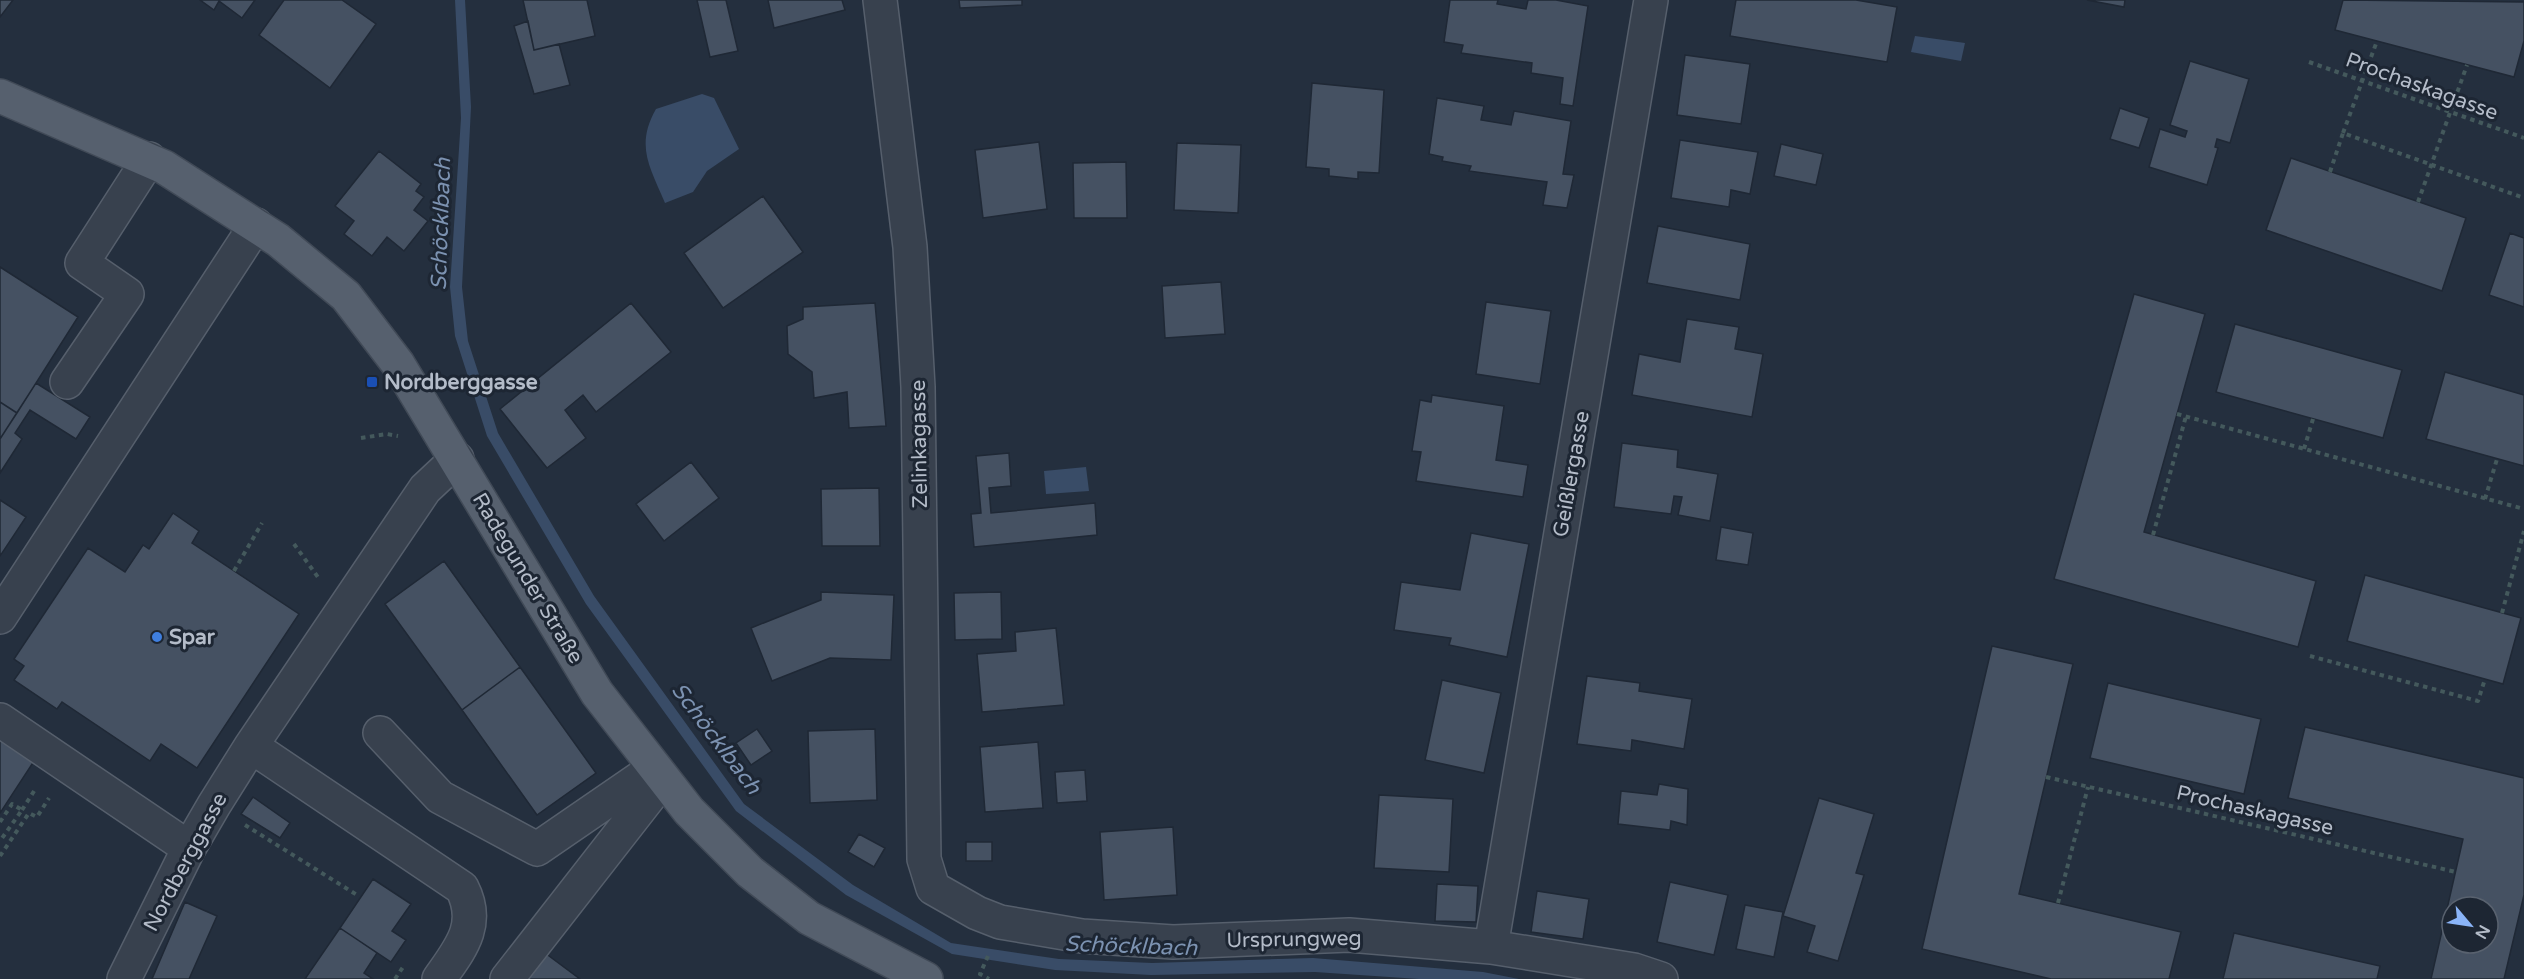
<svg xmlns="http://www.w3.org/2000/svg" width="2524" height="979" viewBox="0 0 2524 979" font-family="'Varela Round',sans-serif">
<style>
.water{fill:#394c67}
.building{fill:#455162;stroke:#1f2835;stroke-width:1.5;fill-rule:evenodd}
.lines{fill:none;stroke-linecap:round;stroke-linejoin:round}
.minor-casing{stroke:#565f6c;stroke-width:36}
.major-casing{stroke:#414a57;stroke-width:36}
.path{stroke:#44595c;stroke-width:4;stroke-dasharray:4.5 4.5;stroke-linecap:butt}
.minor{stroke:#38414e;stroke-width:33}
.major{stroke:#56606e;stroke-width:33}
.transit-dot{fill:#1a4fb4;stroke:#1d2633;stroke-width:2}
.shop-dot{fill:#3f7fe0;stroke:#1d2633;stroke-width:2}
.labels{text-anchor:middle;stroke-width:6;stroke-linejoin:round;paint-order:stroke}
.street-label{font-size:21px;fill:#b4bcc9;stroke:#1d2633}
.poi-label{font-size:21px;font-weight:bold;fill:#b4bcc9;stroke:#1d2633;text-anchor:start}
.water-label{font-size:22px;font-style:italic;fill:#7c92b1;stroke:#1d2633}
</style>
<rect width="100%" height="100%" fill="#242f3e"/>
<path class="water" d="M 455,0 L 465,0 L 471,107 L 462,287 L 468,341 L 498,433 L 594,596 L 744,804 L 853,885 L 951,943 L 1059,959 L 1152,963 L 1313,958 L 1483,972 L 1519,979 L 1419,979 L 1315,972 L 1151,975 L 1055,970 L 952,954 L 846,895 L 736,811 L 586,604 L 487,436 L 455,336 L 450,287 L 461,118 Z
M 1915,36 L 1965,43 L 1961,61 L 1911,52 Z
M 702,94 L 714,98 L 739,149 L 707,171 L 693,192 L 665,203 C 650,167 635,146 656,109 Z
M 1086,467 L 1089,491 L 1046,494 L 1044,471 Z"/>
<path class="building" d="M 0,0 L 13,0 L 0,17 Z
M 200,0 L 255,0 L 242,18 L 219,1 L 214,10 Z
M 284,0 L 342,0 L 376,24 L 330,88 L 259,35 Z
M 523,0 L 587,0 L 595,36 L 534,50 Z
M 697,0 L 726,0 L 738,51 L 710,57 Z
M 768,0 L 842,0 L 845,10 L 774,28 Z
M 959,0 L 1022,0 L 1022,5 L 960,8 Z
M 1450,0 L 1498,0 L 1497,4 L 1526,9 L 1528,0 L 1556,0 L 1588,6 L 1573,106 L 1560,104 L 1563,78 L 1531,73 L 1532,63 L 1461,53 L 1463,45 L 1444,42 Z
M 1736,0 L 1856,0 L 1897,7 L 1887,62 L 1730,36 Z
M 2087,0 L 2125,0 L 2124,7 Z
M 2343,0 L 2524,2 L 2524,41 L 2514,77 L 2335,30 Z
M 528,21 L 534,50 L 559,44 L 570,85 L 534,94 L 514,26 Z
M 1685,55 L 1750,64 L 1741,124 L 1677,115 Z
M 2190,61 L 2249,79 L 2230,143 L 2217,139 L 2215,147 L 2218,148 L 2207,185 L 2149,167 L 2160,129 L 2185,137 L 2187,131 L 2170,125 Z
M 1312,83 L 1384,90 L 1379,173 L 1358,172 L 1358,179 L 1329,176 L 1329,169 L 1306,167 Z
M 1437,98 L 1484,106 L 1481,120 L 1511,125 L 1514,111 L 1571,121 L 1563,174 L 1574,175 L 1567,208 L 1543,205 L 1547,182 L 1469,171 L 1471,166 L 1442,161 L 1443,157 L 1429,154 Z
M 2120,108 L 2149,118 L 2139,148 L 2110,139 Z
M 1680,140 L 1758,152 L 1750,194 L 1731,190 L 1729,207 L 1671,198 Z
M 1039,142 L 1047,209 L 983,218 L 975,150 Z
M 1177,143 L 1241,145 L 1238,213 L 1174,210 Z
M 1781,144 L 1823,154 L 1816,185 L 1774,176 Z
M 379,151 L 421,184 L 416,191 L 424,197 L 414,210 L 428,221 L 404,251 L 387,237 L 372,256 L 344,234 L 354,221 L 335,206 Z
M 2291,158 L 2466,218 L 2442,291 L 2266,230 Z
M 1126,162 L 1127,218 L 1074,218 L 1073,163 Z
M 763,196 L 803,252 L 723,308 L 684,253 Z
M 1658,226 L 1750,244 L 1740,300 L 1647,283 Z
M 2510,233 L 2524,238 L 2524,307 L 2489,295 Z
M 0,267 L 78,317 L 17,413 L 0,402 Z
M 1221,282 L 1225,334 L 1165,338 L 1162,286 Z
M 2134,294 L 2205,314 L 2144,532 L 2316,581 L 2298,647 L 2054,579 Z
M 1486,302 L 1551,311 L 1540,384 L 1476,374 Z
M 631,303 L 671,352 L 596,412 L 583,395 L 565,410 L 586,438 L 547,468 L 500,409 Z
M 875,303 L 886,426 L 849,428 L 847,392 L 814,398 L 812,372 L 788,354 L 787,326 L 803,319 L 803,307 Z
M 1687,319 L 1739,327 L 1735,349 L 1763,354 L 1752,417 L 1632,395 L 1639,354 L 1680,362 Z
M 2235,324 L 2402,370 L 2383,438 L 2216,392 Z
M 2445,372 L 2524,395 L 2524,466 L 2426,439 Z
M 36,383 L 90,417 L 76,439 L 30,410 L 15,433 L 22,439 L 0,473 L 0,439 Z
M 1432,395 L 1504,406 L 1496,460 L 1528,465 L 1523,497 L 1416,481 L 1421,452 L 1412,451 L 1420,400 L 1431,402 Z
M 0,402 L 17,413 L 0,439 Z
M 1622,443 L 1678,450 L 1677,467 L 1718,474 L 1710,521 L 1678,515 L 1682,497 L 1674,496 L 1671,514 L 1614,507 Z
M 1009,453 L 1011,486 L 989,488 L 991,513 L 1095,503 L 1097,535 L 974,547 L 971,514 L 981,513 L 976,456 Z
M 691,462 L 719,498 L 664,541 L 636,504 Z
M 879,488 L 880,546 L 822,546 L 821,489 Z
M 0,500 L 26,517 L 0,556 Z
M 173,513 L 199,531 L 192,543 L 299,614 L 197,768 L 161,744 L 150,761 L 62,702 L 57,709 L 14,680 L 24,666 L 14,659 L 88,548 L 125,572 L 143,545 L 149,549 Z
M 1721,527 L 1753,533 L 1748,565 L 1716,560 Z
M 1471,533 L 1529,544 L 1507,657 L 1449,645 L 1451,638 L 1394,630 L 1401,582 L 1460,590 Z
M 444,561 L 520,667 L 462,710 L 385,604 Z
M 2365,575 L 2521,618 L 2503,684 L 2347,641 Z
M 821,592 L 894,595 L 891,660 L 830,658 L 772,681 L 751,628 L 821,600 Z
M 1001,592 L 1002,639 L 955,640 L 954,593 Z
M 1056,628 L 1064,705 L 982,712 L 977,654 L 1016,651 L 1015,632 Z
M 1992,646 L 2073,664 L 2019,894 L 2181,932 L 2169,979 L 2051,979 L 1922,949 Z
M 520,667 L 596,773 L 537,815 L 462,710 Z
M 1587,676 L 1640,683 L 1639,691 L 1692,699 L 1684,749 L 1632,740 L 1631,751 L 1577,744 Z
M 1442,680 L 1501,693 L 1484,773 L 1425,760 Z
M 2108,683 L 2261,719 L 2244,794 L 2090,758 Z
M 2305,727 L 2524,778 L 2524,895 L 2504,979 L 2431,979 L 2463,839 L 2288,798 ZM 2452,907 L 2488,907 L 2488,943 L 2452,943 Z
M 757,729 L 772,751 L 751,765 L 736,743 Z
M 875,729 L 877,800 L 810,803 L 808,731 Z
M 0,734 L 36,758 L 0,813 Z
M 1038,742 L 1043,808 L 985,812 L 980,747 Z
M 1085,770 L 1087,801 L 1057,803 L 1055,772 Z
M 1659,784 L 1688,789 L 1687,825 L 1671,821 L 1670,830 L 1618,824 L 1621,791 L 1657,795 Z
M 1379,795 L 1453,799 L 1449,872 L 1374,868 Z
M 253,797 L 290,823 L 280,838 L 241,814 Z
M 1819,798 L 1874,814 L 1856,873 L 1864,875 L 1838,961 L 1807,952 L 1815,926 L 1783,916 Z
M 1173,827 L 1177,895 L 1104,900 L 1100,832 Z
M 859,834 L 885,848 L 874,867 L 848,852 Z
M 966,842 L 992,842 L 992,861 L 966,861 Z
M 373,879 L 411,904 L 392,931 L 406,940 L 391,962 L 340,928 Z
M 1670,882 L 1728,895 L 1714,955 L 1657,942 Z
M 1437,884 L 1478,886 L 1476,922 L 1435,921 Z
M 1537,891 L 1589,899 L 1583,939 L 1531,932 Z
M 185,902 L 217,916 L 189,979 L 152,979 Z
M 1745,905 L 1783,912 L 1774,957 L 1736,949 Z
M 340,928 L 377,953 L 364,973 L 373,979 L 305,979 Z
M 2234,933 L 2380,966 L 2377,979 L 2223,979 Z
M 541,950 L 580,979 L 520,979 Z"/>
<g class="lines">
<defs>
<path id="minor" d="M 880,0 L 910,247 L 918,387 L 924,859 L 933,888 L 977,913 L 1000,922 L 1082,936 L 1173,942 L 1349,935 L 1491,947 L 1634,970 L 1661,979
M 67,382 L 127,294 L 82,263 L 149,159
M 0,617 L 256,225
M 0,720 L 189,848
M 380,733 L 440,797 L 537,849 L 655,768
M 251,746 L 462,888 C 481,925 460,949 439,979
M 1491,947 L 1651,0
M 124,979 L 189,848 L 214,805 L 251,746 L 425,489 L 457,459
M 507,979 L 663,779"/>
<path id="major" d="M 0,96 L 164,167 L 278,240 L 346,296 L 398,364 L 597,693 L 689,811 L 750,872 L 809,918 L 926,979"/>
</defs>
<use href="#minor" class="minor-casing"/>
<use href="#major" class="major-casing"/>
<path class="path" d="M 2309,62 L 2524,138
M 2343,133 L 2377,41
M 2330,172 L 2343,133 L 2524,198
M 2418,202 L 2467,65
M 2177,414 L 2524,509
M 361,438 L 387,434 L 398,436
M 2304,449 L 2313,419
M 2485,499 L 2497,459
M 2153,535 L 2186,416
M 294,544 L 320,580
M 234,571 L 262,523
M 2502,613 L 2524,531
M 2310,656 L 2478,701 L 2485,679
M 2046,777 L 2456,872
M 22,810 L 36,788
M 0,822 L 12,804 L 22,810 L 0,841
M 245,825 L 357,895
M 0,856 L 29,813 L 37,817 L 49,798
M 2058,903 L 2088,787
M 988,956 L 980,974 L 989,979
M 395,979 L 403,967"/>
<use href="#minor" class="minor"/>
<use href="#major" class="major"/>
</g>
<rect class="transit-dot" x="366" y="376" width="12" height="12" rx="3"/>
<circle class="shop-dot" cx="157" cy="637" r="6"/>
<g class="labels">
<g class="street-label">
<text transform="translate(2422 86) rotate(20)" y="7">Prochaskagasse</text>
<text transform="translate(919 444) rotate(-91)" y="7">Zelinkagasse</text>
<text transform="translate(1571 474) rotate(-80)" y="7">Geißlergasse</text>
<text transform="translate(528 578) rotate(59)" y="7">Radegunder Straße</text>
<text transform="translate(2255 810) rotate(13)" y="7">Prochaskagasse</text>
<text transform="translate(185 862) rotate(-62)" y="7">Nordberggasse</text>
<text transform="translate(1294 939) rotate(-1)" y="7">Ursprungweg</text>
</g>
<g class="poi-label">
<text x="384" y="389">Nordberggasse</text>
<text x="169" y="644">Spar</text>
</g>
<g class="water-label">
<text transform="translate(440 224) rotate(-88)" y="8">Schöcklbach</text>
<text transform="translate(717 738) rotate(53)" y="8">Schöcklbach</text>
<text transform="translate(1131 945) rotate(2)" y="8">Schöcklbach</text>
</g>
</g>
<g transform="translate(2470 925) rotate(119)"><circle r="28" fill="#1d2633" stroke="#59626f" stroke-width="1.5"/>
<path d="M0-4.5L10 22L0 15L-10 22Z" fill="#8ab4f8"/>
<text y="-9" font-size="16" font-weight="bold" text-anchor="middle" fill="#b4bcc9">N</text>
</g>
</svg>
